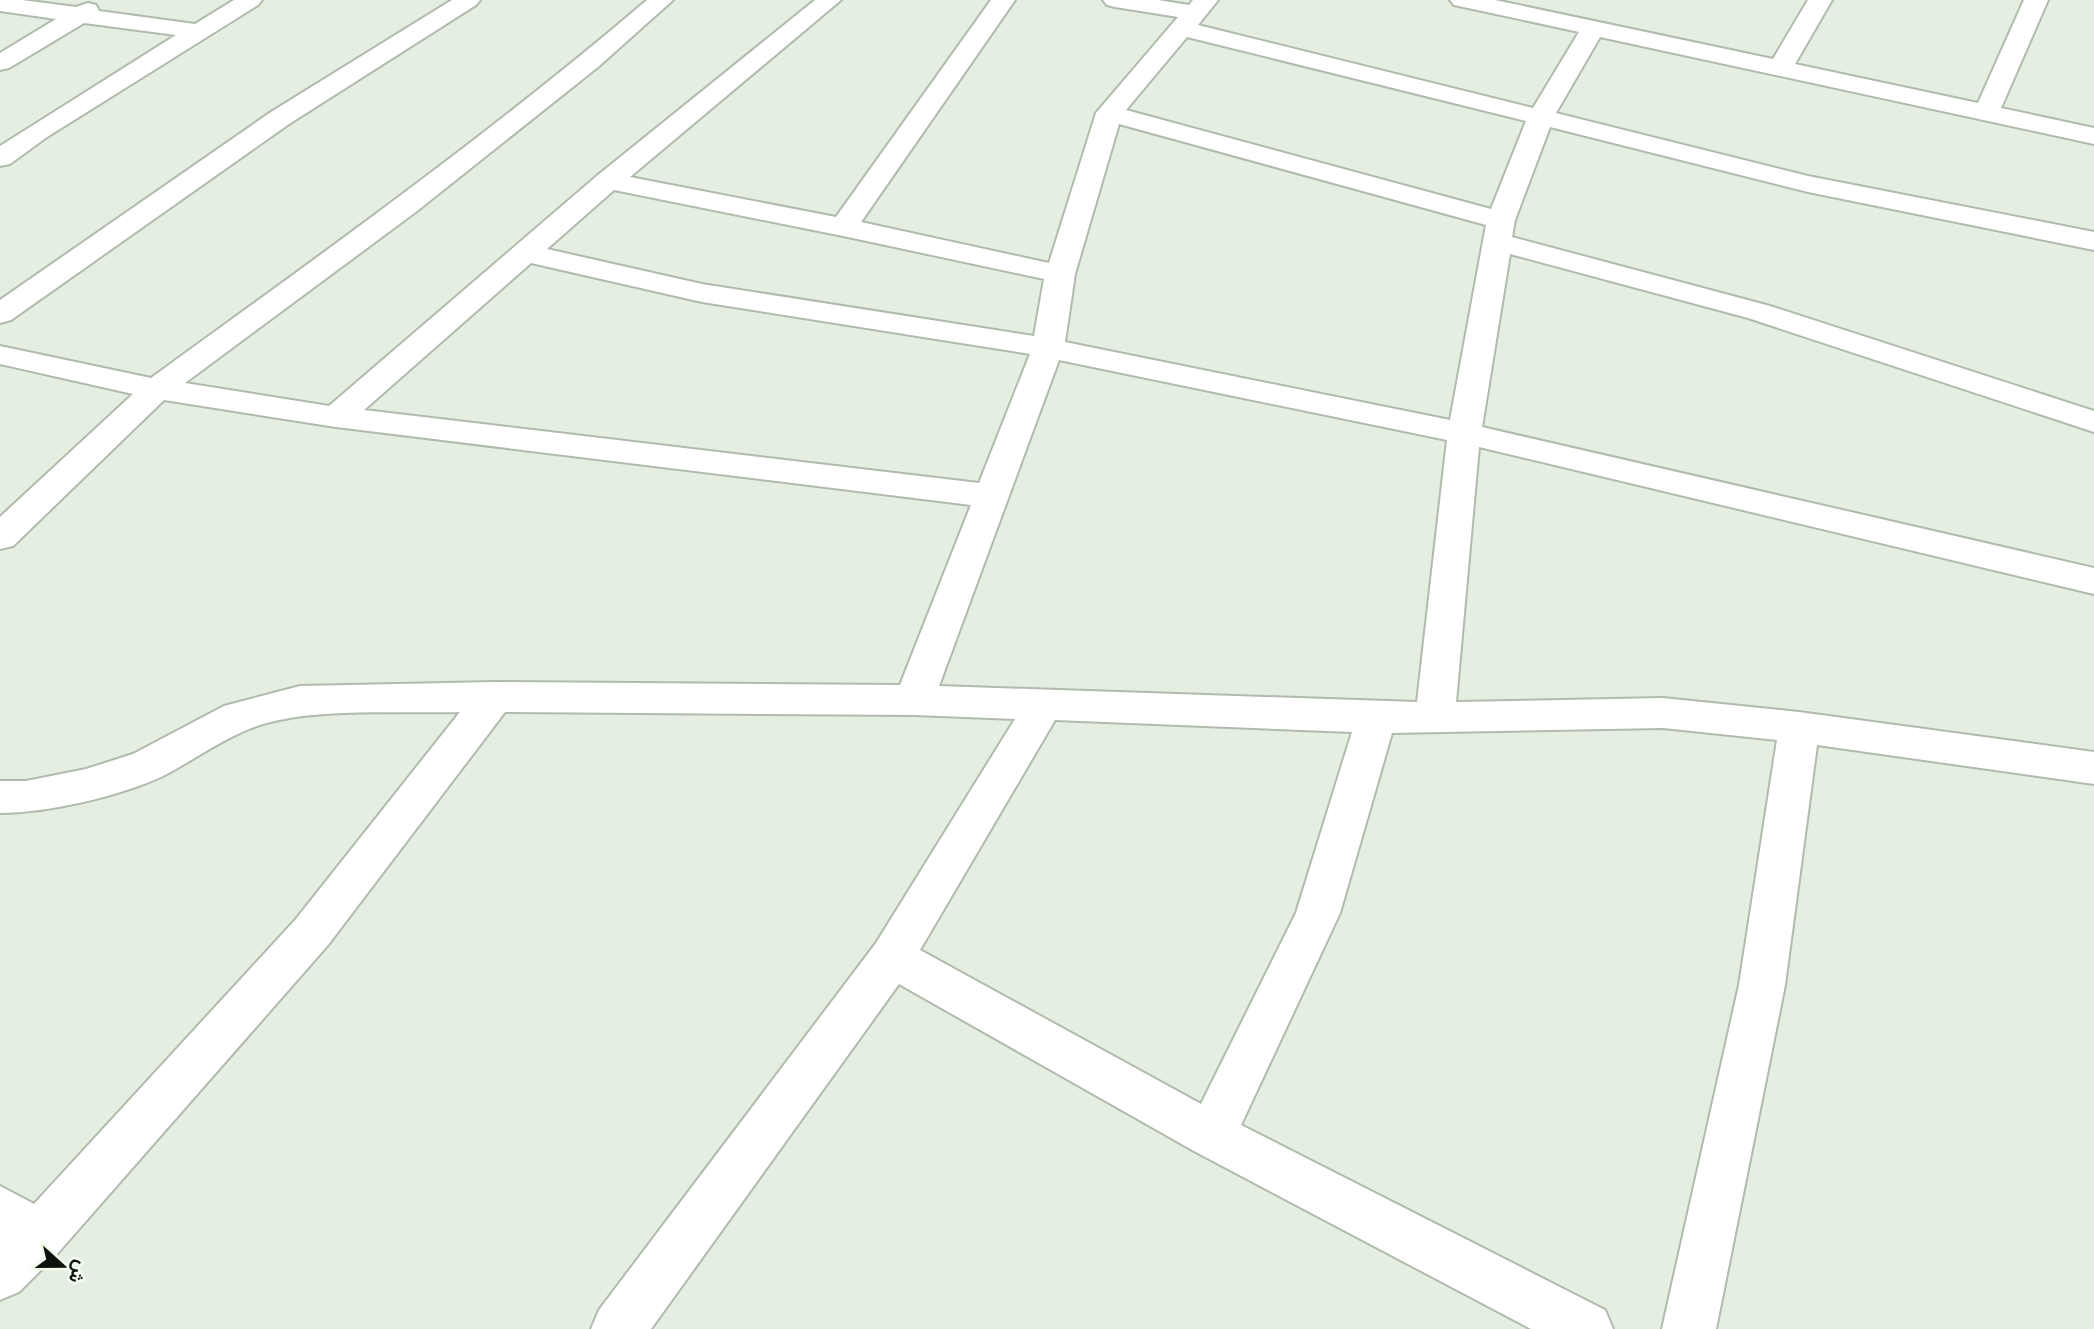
<svg xmlns="http://www.w3.org/2000/svg" width="2094" height="1329" viewBox="0 0 2094 1329" font-family="Overpass,Vazirmatn,sans-serif">
<style>
.lines{fill:none;stroke-linecap:round;stroke-linejoin:round}
.minor-casing{stroke:#b0bbad;stroke-width:4}
.minor{fill:#fff;fill-rule:evenodd}
</style>
<rect width="100%" height="100%" fill="#e5efe1"/>
<g class="lines">
<defs>
<path id="minor" d="M 0,0 L 22,0 L 76,7 L 88,3 L 96,5 L 99,11 L 195,24 L 234,0 L 262,0 L 258,5 L 47,137 L 10,164 L 0,166 L 0,146 L 176,35 L 84,23 L 9,68 L 0,70 L 0,53 L 56,19 L 0,11 Z
M 452,0 L 480,0 L 476,5 L 289,124 L 11,320 L 0,323 L 0,300 L 271,112 Z
M 647,0 L 673,0 L 598,67 L 417,211 L 185,383 L 329,406 L 598,175 L 815,0 L 841,0 L 630,177 L 836,217 L 991,0 L 1015,0 L 861,222 L 1049,263 L 1096,113 L 1178,17 L 1115,7 L 1107,5 L 1103,0 L 1158,0 L 1189,5 L 1193,0 L 1218,0 L 1198,25 L 1533,108 L 1579,32 L 1454,5 L 1450,0 L 1495,0 L 1773,59 L 1808,0 L 1832,0 L 1795,64 L 1978,103 L 2024,0 L 2048,0 L 2001,108 L 2094,128 L 2094,144 L 1600,37 L 1556,113 L 1808,176 L 2094,232 L 2094,250 L 1808,192 L 1550,127 L 1515,220 L 1512,237 L 1770,306 L 2094,411 L 2094,432 L 1748,318 L 1510,254 L 1482,427 L 2094,568 L 2094,594 L 1479,447 L 1456,702 L 1663,698 L 1799,712 L 2094,752 L 2094,784 L 1817,745 L 1785,985 L 1716,1329 L 1662,1329 L 1739,985 L 1777,740 L 1663,728 L 1392,733 L 1340,913 L 1241,1125 L 1605,1310 L 1613,1329 L 1531,1329 L 1194,1151 L 899,984 L 651,1329 L 591,1329 L 599,1310 L 876,943 L 1015,719 L 914,715 L 505,712 L 328,945 L 57,1254 L 19,1292 L 0,1300 L 0,1186 L 34,1204 L 296,919 L 460,712 C 399,714 304,706 249,729 C 220,741 193,760 165,775 C 122,796 47,813 0,813 L 0,781 L 26,781 L 86,769 L 133,754 L 224,706 L 300,686 L 494,682 L 900,685 L 971,505 L 336,427 L 164,400 L 13,546 L 0,549 L 0,517 L 133,394 L 0,364 L 0,346 L 151,378 C 319,256 489,135 647,0 ZM 1187,37 L 1526,121 L 1491,209 L 1126,110 ZM 1119,124 L 1486,225 L 1450,420 L 1065,342 L 1075,274 ZM 614,190 L 843,236 L 1044,279 L 1034,336 L 702,284 L 547,249 ZM 531,263 L 702,302 L 1030,354 L 979,483 L 364,410 ZM 1059,360 L 1447,440 L 1417,702 L 939,686 ZM 1055,720 L 1352,732 L 1296,913 L 1201,1104 L 920,950 Z"/>
</defs>
<use href="#minor" class="minor-casing"/>
<use href="#minor" class="minor"/>
</g>
<g transform="translate(63 1266) rotate(111)" stroke="#f2fdee" stroke-width="5" paint-order="stroke">
<path d="M0-5L12 26L0 18L-12 26Z" fill="#0f130e"/>
<text y="-10" font-size="19" font-weight="bold" text-anchor="middle" fill="#0f130e">ش</text>
</g>
</svg>
